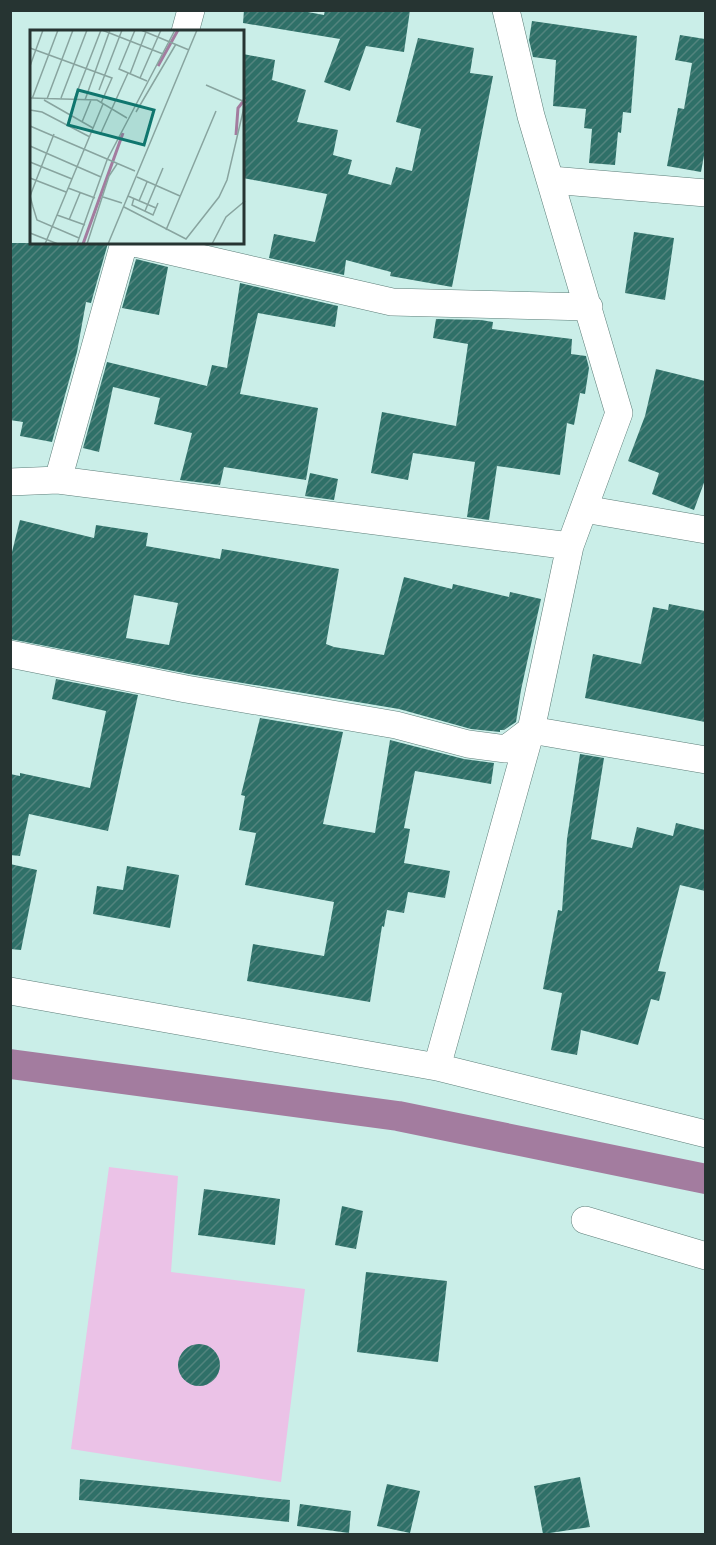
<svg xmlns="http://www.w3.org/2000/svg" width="716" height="1545" viewBox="0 0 716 1545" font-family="'Open Sans',sans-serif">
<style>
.park{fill:#ebc2e7}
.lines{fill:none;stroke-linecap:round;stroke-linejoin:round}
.canal{stroke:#a37c9f;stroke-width:30}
.building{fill:url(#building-hatch);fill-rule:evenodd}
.street-casing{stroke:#5d7e79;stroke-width:28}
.street{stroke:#fff;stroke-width:27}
.inset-river{fill:none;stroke:#a37c9f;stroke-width:3}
.inset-road{fill:none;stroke:#88a49f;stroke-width:1.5}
.view{fill:#0f766e;fill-opacity:0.15;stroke:#0f766e;stroke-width:3}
.inset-edge{fill:none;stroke:#263432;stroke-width:3}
</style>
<defs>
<pattern id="building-hatch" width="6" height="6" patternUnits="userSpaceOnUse" patternTransform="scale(1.5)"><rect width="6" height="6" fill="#2f7068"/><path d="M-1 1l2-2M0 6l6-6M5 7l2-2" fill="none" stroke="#53847e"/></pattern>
</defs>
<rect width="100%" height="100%" fill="#caeee8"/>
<path class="park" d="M 109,1167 L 178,1176 L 171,1272 L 305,1289 L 281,1482 L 71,1449 Z"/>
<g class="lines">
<path class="canal" d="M 10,1064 L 398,1116 L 706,1179"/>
</g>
<path class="building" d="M 244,10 L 297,10 L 324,15 L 325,10 L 410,10 L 404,52 L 366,46 L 350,91 L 324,82 L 340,39 L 243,23 Z
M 532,21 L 637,36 L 631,113 L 623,112 L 621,133 L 618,132 L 615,165 L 589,163 L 592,129 L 584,128 L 586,109 L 553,106 L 556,60 L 533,57 L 529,40 Z
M 680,35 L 705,39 L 705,150 L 701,172 L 667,166 L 678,108 L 684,109 L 692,63 L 675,60 Z
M 418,38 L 474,48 L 470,73 L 493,76 L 452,287 L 390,276 L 391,272 L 346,260 L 344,275 L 269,258 L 274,234 L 315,242 L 327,194 L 243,178 L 243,54 L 275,60 L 272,80 L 306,90 L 297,122 L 338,130 L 333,155 L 352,160 L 348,174 L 391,185 L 396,167 L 412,171 L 421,129 L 396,122 Z
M 634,232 L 674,238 L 665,300 L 625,293 Z
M 10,243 L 108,243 L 91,303 L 86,302 L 77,352 L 52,442 L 20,436 L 23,422 L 10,420 Z
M 136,259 L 168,267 L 159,315 L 122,308 Z
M 240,283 L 338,306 L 335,327 L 258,313 L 240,394 L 318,408 L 306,480 L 224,467 L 220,485 L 180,480 L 192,433 L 154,424 L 160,398 L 113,387 L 99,452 L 83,448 L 107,362 L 207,386 L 212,365 L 227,368 Z
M 436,319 L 481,320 L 493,322 L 492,329 L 572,339 L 571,354 L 586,356 L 589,368 L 585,394 L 580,393 L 574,425 L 567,423 L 560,475 L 497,466 L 489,520 L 467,517 L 475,462 L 413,453 L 408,480 L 371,473 L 382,412 L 456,426 L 468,344 L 433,338 Z
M 656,369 L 705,381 L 705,480 L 694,510 L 652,494 L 659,473 L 628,461 L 645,416 Z
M 310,473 L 338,479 L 334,500 L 305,496 Z
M 20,520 L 94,538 L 96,525 L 148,533 L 146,546 L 220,559 L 222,549 L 339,569 L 326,644 L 334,647 L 384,655 L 404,577 L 452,589 L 453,584 L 509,597 L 510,592 L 541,599 L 521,690 L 516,722 L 504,730 L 500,730 L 500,732 L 471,729 L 399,709 L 189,674 L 10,639 L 10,560 ZM 134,595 L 178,603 L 169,645 L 126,638 Z
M 669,604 L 705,611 L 705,722 L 585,698 L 593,654 L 641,664 L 653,607 L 668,610 Z
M 56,679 L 138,695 L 108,831 L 29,814 L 20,856 L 10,855 L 10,774 L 20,776 L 20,773 L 90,788 L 106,711 L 52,699 Z
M 260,718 L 343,732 L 323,824 L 375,833 L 390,740 L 464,759 L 494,763 L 491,784 L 415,771 L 404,828 L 410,829 L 404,863 L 450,871 L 445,898 L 408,892 L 404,913 L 387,910 L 384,927 L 382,926 L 370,1002 L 247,981 L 253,944 L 324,956 L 334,902 L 245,885 L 256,833 L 239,830 L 245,796 L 241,795 Z
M 580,754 L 604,758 L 591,839 L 632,848 L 637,827 L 673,836 L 676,823 L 705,830 L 705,891 L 680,885 L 658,971 L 666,972 L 659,1001 L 651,999 L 638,1045 L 581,1030 L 577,1055 L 551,1050 L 562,993 L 543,989 L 558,910 L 562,911 L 567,839 Z
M 10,864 L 37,870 L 21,950 L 10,949 Z
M 127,866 L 179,875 L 170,928 L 93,914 L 97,886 L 123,890 Z
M 204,1189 L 280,1199 L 275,1245 L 198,1235 Z
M 342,1206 L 363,1211 L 356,1249 L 335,1245 Z
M 366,1272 L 447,1281 L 438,1362 L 357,1352 Z
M178 1365a21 21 0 1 1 42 0a21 21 0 1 1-42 0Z
M 580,1477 L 590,1527 L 543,1534 L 534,1486 Z
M 80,1479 L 290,1500 L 289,1522 L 79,1500 Z
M 387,1484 L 420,1491 L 410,1533 L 377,1526 Z
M 300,1504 L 351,1511 L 349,1533 L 297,1526 Z"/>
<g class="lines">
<defs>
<path id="street" d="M 185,32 L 191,10
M 551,180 L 706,193
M 135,243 L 392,302 L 589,307
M 58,480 L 124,243
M 10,482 L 58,480 L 570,546
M 584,509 L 706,530
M 10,654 L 186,689 L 396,725 L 468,744 L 506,749 L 531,730 L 706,760
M 10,991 L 437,1067 L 706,1134
M 437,1067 L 531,730 L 570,546 L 619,413 L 531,116 L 506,10
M 585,1220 L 706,1256"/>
</defs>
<use href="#street" class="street-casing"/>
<use href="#street" class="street"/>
</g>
<g transform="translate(30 30)">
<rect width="214" height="214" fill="#caeee8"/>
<path class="inset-river" d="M 128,36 L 148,0M 206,105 L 208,78 L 215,69M 53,214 L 93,103"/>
<path class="inset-road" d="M 72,0 L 133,24M 105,0 L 89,39 L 117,51M 111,0 L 159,20M 0,18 L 82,48 L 71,73M 0,36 L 13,0M 100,44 L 116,2M 110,48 L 131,0M 176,55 L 215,72M 69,60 L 92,0M 0,68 L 67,70 L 97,88M 31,68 L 57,0M 2,69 L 28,0M 17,69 L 43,0M 14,70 L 63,98M 44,70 L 71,0M 55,70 L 80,0M 0,80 L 12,82 L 60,107M 106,82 L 146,14M 52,92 L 61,70M 0,96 L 105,141M 24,104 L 0,166 L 3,177 L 7,190 L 49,208M 70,105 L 98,43M 0,116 L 71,147M 0,132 L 42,149M 107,147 L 150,166M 0,148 L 36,162M 38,158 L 65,168M 98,166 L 126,178M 73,167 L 92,173M 104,168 L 102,175 L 123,185 L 128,173M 109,171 L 117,152M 94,177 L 156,209 L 189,167 L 197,150 L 215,73M 115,181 L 133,138M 27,185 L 55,195M 39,190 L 50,163M 136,200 L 186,81M 0,203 L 28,214M 15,214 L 73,74M 47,214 L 77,130 L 145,0M 57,214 L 79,146 L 87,134M 78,214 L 167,0M 182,214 L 196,187 L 215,171"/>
<path class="view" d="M 48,60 L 124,80 L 114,115 L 38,95 Z"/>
<rect width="214" height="214" class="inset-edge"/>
</g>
<rect width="716" height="1545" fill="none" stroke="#263432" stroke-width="24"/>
</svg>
